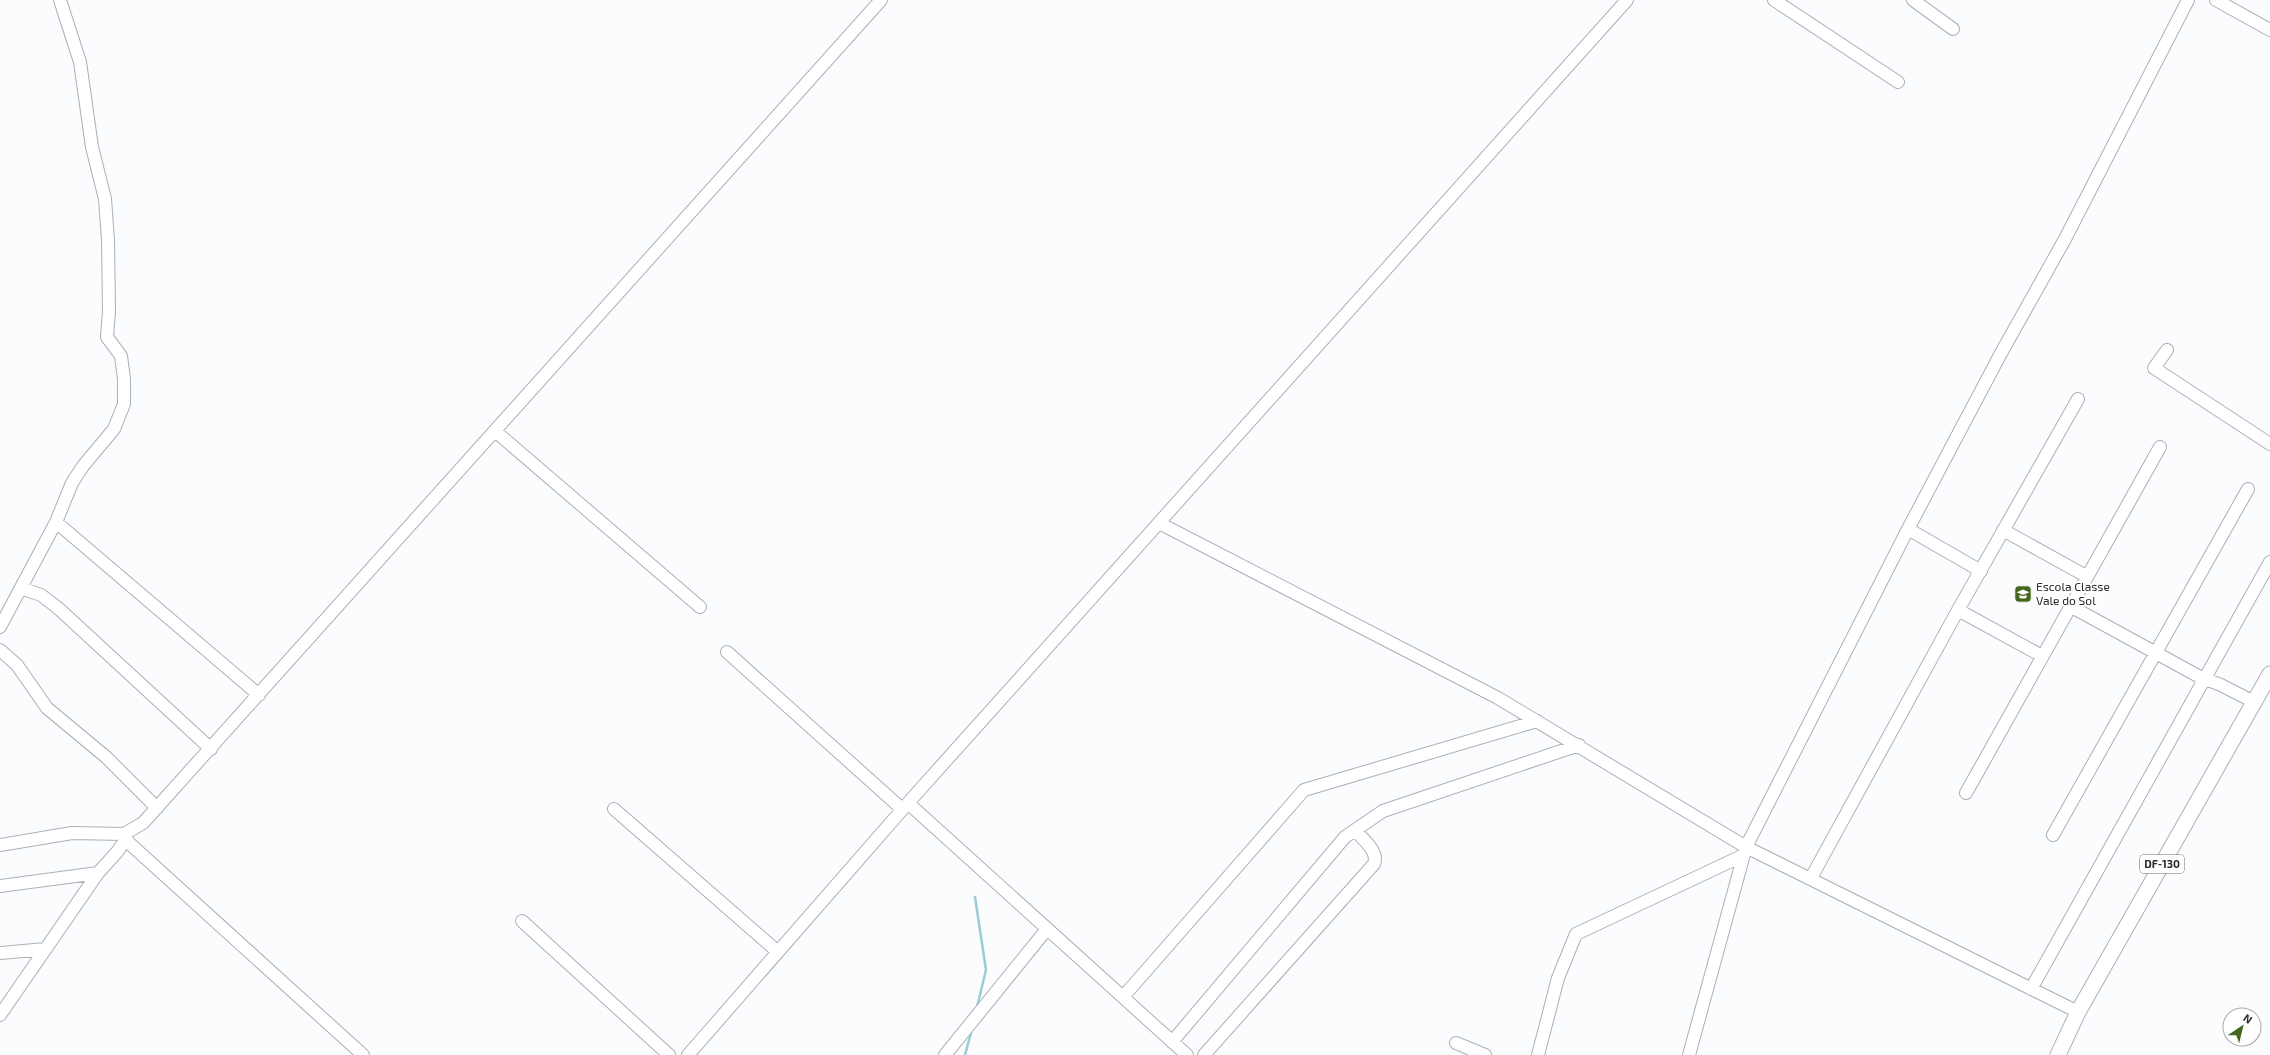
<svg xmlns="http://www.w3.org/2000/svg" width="2270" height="1055" viewBox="0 0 2270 1055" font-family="'Exo 2',sans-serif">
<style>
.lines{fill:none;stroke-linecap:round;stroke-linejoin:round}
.stream{stroke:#97cdd4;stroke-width:2.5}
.minor-casing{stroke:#aab0b9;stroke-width:14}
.major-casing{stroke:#aab0b9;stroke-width:17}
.minor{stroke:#fff;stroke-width:12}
.major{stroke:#fff;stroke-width:15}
.labels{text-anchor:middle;stroke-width:4;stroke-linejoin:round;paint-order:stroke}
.shield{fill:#fff;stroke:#696b6d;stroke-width:1}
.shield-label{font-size:11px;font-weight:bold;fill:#292b2f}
.poi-label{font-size:12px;fill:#292b2f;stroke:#fff;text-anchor:start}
</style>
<rect width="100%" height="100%" fill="#fafcfe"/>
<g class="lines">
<path class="stream" d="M 975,897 L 986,970 L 977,1007
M 965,1055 L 972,1029"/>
<defs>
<path id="minor" d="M 1774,0 L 1898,82
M 1913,0 L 1953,29
M 2216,0 L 2270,30
M 2167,350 L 2154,368 L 2270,444
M 495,431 L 700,607
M 56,522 L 259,695
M 1159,523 L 1498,698 L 1746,847 L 2078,1012
M 1908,529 L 1981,571
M 2003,530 L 2086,576
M 21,588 L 41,595 L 58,608 L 211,749
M 2070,606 L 2200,677 L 2221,685 L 2254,702
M 1958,610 L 2042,656
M 0,627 L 56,522 L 72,483 L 83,466 L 114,429 L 124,404 L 124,379 L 121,356 L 107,337 L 109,311 L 108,240 L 105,199 L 92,147 L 80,62 L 60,0
M 0,650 L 17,665 L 47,708 L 106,757 L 157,808
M 727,652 L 902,809
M 1966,793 L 2160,447
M 908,803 L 1187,1055
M 614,809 L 778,952
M 124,834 L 129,843 L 363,1055
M 2053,835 L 2248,489
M 0,845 L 72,833 L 124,834 L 143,823 L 881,0
M 1811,878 L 1958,610 L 2078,399
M 0,886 L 98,873
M 522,921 L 669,1055
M 0,953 L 46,949
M 2031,989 L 2270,562
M 1123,997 L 1304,790 L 1537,721
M 0,1015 L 98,873 L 117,852 L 127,838
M 1172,1042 L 1345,837 L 1383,811 L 1579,745
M 1456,1043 L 1485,1055
M 688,1055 L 908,803 L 1627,0
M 945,1055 L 1047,929
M 1204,1055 L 1374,864 C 1379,851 1363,840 1355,830
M 1538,1055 L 1558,978 L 1576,934 L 1744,855
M 1689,1055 L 1746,847 L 1908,529 L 2000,355 L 2065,239 L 2188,0"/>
<path id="major" d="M 2058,1055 L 2078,1012 L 2270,674"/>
</defs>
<use href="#minor" class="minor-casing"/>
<use href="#major" class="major-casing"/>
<use href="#minor" class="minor"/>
<use href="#major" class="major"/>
</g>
<defs>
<symbol id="school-square" viewBox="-11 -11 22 22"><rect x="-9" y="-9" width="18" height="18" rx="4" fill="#44661d" stroke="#fff"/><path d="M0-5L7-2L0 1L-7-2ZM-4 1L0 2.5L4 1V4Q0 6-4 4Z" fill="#fff"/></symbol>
</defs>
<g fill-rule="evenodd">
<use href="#school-square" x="2013" y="584" width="20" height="20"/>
</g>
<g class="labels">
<rect class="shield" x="2140" y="855" width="44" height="18" rx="3"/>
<g class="shield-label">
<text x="2162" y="868">DF-130</text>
</g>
<g class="poi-label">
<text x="2036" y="591">Escola Classe<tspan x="2036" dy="14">Vale do Sol</tspan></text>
</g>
</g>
<g transform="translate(2242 1027) rotate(35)"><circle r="19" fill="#ffffff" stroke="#a9aaac"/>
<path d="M0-3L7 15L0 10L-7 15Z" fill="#44661d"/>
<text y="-6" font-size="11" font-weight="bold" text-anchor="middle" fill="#292b2f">N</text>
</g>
</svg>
